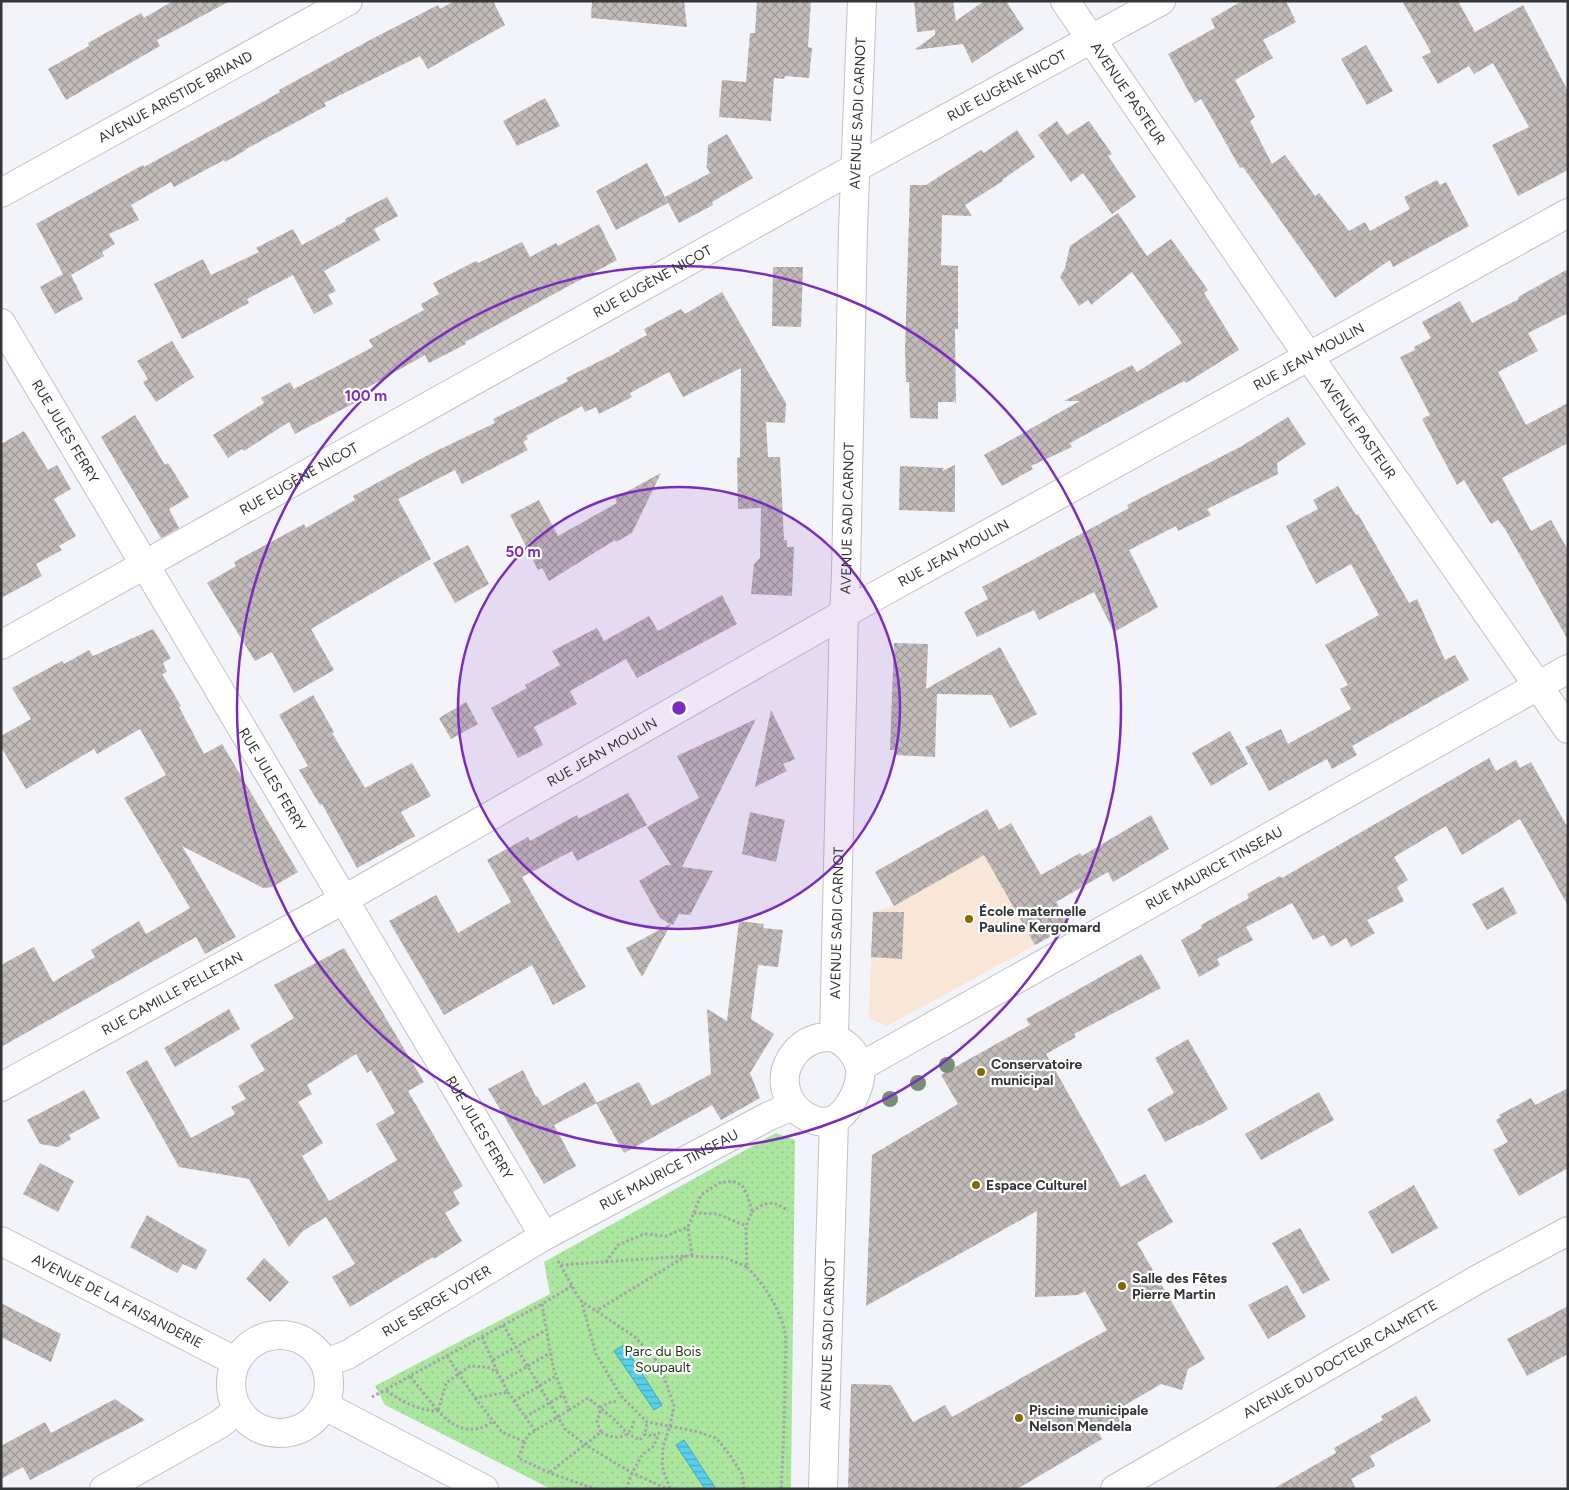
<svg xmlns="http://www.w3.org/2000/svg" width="1569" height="1490" viewBox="0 0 1569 1490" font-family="Figtree,sans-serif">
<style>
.education{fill:#fae6d7}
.green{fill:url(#green-dots)}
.water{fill:url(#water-rules);stroke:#4ca2b5}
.building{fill:url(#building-cross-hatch);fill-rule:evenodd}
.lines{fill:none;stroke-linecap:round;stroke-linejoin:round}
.minor-casing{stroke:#c1c2c8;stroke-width:30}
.path{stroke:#a3a3a8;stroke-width:3;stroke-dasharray:2.5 2.5;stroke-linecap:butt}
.minor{stroke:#fff;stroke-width:28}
.tree{fill:#788d76}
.ring{fill:none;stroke:#7b2cbf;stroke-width:2.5}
.poi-dot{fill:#886804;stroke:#fff;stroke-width:2}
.labels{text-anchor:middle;stroke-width:4.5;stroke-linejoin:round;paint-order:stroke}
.street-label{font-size:14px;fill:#343537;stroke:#fff}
.poi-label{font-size:14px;font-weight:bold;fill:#343537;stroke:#fff;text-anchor:start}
.park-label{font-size:14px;fill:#133a0a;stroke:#fff}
.centre{fill:#7b2cbf;stroke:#fff;stroke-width:2.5}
.ring-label{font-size:15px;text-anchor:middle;font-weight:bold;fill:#7b2cbf;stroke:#fff;stroke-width:4.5;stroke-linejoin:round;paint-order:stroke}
</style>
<defs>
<pattern id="green-dots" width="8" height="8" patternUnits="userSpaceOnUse" patternTransform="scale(1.25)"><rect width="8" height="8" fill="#abe69f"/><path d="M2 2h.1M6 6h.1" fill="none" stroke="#94c68a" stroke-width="1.8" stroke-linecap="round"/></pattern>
<pattern id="water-rules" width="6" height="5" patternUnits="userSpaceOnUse" patternTransform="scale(1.25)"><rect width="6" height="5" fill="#57d1eb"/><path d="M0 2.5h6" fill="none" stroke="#49aabf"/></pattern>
<pattern id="building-cross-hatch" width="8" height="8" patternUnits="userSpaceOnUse" patternTransform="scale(1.25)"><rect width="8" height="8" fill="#c2bbb9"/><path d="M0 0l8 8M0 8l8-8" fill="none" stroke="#9e9997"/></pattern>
</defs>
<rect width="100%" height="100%" fill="#f3f3fa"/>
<path class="education" d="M 987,809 L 999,830 L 1011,823 L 1070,926 L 887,1026 L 869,1018 L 873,912 L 894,906 L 875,872 Z"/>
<path class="green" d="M 776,1133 L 795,1140 L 791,1489 L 551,1489 L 385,1405 L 375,1386 L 550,1294 L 544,1262 Z"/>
<path class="water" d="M 624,1345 L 662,1405 L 654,1410 L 614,1351 Z
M 684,1440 L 716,1489 L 705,1489 L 676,1445 Z"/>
<path class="building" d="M 173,1 L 230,1 L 157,40 L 160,46 L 66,100 L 48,69 L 89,46 L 88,43 L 141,13 L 144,18 Z
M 454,1 L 493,1 L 505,25 L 428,69 L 420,56 L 324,103 L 326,106 L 246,149 L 246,150 L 225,162 L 224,160 L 174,187 L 171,182 L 131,205 L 139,220 L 109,234 L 115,244 L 102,252 L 104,256 L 71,275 L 83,299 L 55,314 L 40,287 L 63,274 L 36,224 L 143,165 L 144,167 L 241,114 L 280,92 L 279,90 L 370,40 L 438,5 L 440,9 Z
M 592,1 L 684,1 L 687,27 L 591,18 Z
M 757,1 L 811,1 L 808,47 L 812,48 L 809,78 L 785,76 L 784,79 L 774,78 L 771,121 L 719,117 L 722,80 L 746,82 L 750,33 L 755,33 Z
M 914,1 L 953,1 L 956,21 L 984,1 L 1006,1 L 1024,29 L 972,63 L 963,44 L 914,50 L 935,35 L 935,30 L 917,32 Z
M 1242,1 L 1286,1 L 1296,22 L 1263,40 L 1273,58 L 1235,80 L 1255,117 L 1250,121 L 1272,164 L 1285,155 L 1315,196 L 1319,193 L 1349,231 L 1365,222 L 1370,231 L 1410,209 L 1404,197 L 1437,180 L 1440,185 L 1446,182 L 1469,226 L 1393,267 L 1390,260 L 1335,298 L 1243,167 L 1240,168 L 1201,99 L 1195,103 L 1168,54 L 1215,28 L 1211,19 Z
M 1402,1 L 1458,1 L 1475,32 L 1523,5 L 1568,91 L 1568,170 L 1518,196 L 1492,145 L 1529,127 L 1493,63 L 1474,74 L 1469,66 L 1438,84 L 1422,57 L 1431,52 Z
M 1366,45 L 1393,91 L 1367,105 L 1341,59 Z
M 545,98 L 560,126 L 517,146 L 503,121 Z
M 1057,121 L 1067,135 L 1089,121 L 1112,154 L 1108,156 L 1136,197 L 1112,214 L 1083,173 L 1071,182 L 1038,135 Z
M 1017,130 L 1035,157 L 1002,180 L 1003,181 L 965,205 L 972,216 L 942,215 L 941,265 L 958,266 L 958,329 L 955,329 L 956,404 L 954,400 L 954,402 L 938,402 L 938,419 L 910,418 L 909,382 L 906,382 L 905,350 L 910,185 L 926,185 L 981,150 L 984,153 Z
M 727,134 L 753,178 L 712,202 L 713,205 L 679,223 L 665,197 L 710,173 L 706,166 L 707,165 L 708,145 Z
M 647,163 L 668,203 L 616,230 L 596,191 Z
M 387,197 L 398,216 L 374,229 L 380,240 L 324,271 L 336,291 L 328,295 L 333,304 L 314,314 L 293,275 L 247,299 L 249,303 L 182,339 L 154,284 L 203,259 L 211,275 L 259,252 L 256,248 L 293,229 L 302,245 L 346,221 L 345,219 Z
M 1118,213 L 1147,256 L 1171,239 L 1208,290 L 1204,293 L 1239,350 L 1186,383 L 1184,381 L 1070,443 L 1072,447 L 1031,466 L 1033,469 L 1002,486 L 984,455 L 1080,401 L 1064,401 L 1132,365 L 1137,372 L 1182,343 L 1132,272 L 1091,305 L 1088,300 L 1079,306 L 1060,277 L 1065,268 L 1070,246 Z
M 599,224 L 617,260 L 465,342 L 466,344 L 429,363 L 425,355 L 358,393 L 362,399 L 295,434 L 289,422 L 244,451 L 242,449 L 228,458 L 213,435 L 264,403 L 261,398 L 290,382 L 294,389 L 373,347 L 369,340 L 424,310 L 421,304 L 439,294 L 433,283 L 476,261 L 478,263 L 522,242 L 530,257 L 556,243 L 558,246 Z
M 773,267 L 803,267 L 801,327 L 772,326 Z
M 1568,269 L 1568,313 L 1528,333 L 1538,351 L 1498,372 L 1526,425 L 1568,403 L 1568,443 L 1502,478 L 1531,531 L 1551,520 L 1568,550 L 1568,640 L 1505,529 L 1498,520 L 1491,524 L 1464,480 L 1457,485 L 1422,419 L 1430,415 L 1400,357 L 1415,350 L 1414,347 L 1431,338 L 1422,322 L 1460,301 L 1472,323 L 1519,299 L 1518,297 Z
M 722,292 L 786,403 L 785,423 L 766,422 L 768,457 L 780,457 L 784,540 L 787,540 L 787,547 L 794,547 L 792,596 L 751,594 L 754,564 L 760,558 L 761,508 L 738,509 L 737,458 L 740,457 L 741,368 L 683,397 L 669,372 L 630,393 L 632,397 L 599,414 L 596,407 L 585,412 L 582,406 L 526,436 L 528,439 L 523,442 L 528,450 L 462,484 L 455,470 L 398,499 L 431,559 L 311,629 L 334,670 L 294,693 L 272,652 L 255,661 L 207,583 L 236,566 L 234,562 L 304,524 L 306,528 L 355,500 L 353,496 L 432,453 L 495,423 L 493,419 L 568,381 L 566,378 L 620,351 L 619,350 L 647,335 L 644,329 L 681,309 L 685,314 Z
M 172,341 L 194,377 L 156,402 L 143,382 L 148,379 L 137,361 Z
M 135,415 L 165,465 L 168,463 L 189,497 L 169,509 L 179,528 L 161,538 L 101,437 Z
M 1288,417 L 1306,444 L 1277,463 L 1278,474 L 1207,509 L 1211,515 L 1178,531 L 1176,526 L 1129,550 L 1158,607 L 1114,632 L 1094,592 L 1039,620 L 1034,610 L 977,637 L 964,612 L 988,599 L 982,587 L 1129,508 L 1127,505 L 1242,446 Z
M 24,431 L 48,470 L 57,465 L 71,489 L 54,499 L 76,536 L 59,546 L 62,550 L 36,564 L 42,576 L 1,598 L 1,444 Z
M 955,465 L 955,512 L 899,510 L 900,466 L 944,468 L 942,471 Z
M 661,473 L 632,533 L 616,542 L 615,540 L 549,581 L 542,568 L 538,570 L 510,515 L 539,500 L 558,536 L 617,503 L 615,498 Z
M 1338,486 L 1356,515 L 1358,514 L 1409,603 L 1417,599 L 1445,660 L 1455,655 L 1469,680 L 1352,746 L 1357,755 L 1332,769 L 1327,759 L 1269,791 L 1245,747 L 1281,729 L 1288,744 L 1351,709 L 1340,689 L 1348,685 L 1325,645 L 1379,615 L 1351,564 L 1316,584 L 1286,526 L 1318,509 L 1313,500 Z
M 468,545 L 489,584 L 455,603 L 433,563 Z
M 722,595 L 737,624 L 637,678 L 626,659 L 570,691 L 577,704 L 534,727 L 543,745 L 518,758 L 491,708 L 527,688 L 525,685 L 560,665 L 552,651 L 597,628 L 604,641 L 649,616 L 658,631 Z
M 153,629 L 171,658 L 163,663 L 167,672 L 162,674 L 181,706 L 179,707 L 204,754 L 222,744 L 298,872 L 272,887 L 263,888 L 182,846 L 236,937 L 205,954 L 196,937 L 1,1047 L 1,965 L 34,947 L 53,982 L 95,957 L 91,950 L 139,921 L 146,934 L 190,908 L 124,798 L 166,775 L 140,729 L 97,754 L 94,749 L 26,789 L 1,747 L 1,736 L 31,719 L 12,688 L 62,661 L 64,664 L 89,650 L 93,656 Z
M 894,643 L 928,644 L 926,689 L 1000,647 L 1037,714 L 1010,728 L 992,695 L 937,694 L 935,757 L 895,755 L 895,750 L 890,750 Z
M 313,695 L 334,732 L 332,733 L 365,788 L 412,763 L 431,796 L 401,812 L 415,836 L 357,868 L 322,804 L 320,805 L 299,770 L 308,766 L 279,715 Z
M 466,702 L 478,724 L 451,739 L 439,718 Z
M 771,710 L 795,759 L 783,764 L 787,771 L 755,787 Z
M 756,719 L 682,867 L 713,871 L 690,915 L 679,914 L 673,925 L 671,924 L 642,977 L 626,948 L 670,924 L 660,918 L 639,881 L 666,865 L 671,865 L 647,827 L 699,798 L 677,756 Z
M 1230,731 L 1248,764 L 1211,786 L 1192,753 Z
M 1489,758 L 1496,771 L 1516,760 L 1520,768 L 1531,762 L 1568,828 L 1568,906 L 1520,819 L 1462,855 L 1446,826 L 1394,857 L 1408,880 L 1397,887 L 1404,901 L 1367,920 L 1375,933 L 1351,947 L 1346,938 L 1331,947 L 1324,935 L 1313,940 L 1292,903 L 1246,927 L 1253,940 L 1217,959 L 1220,965 L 1199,977 L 1181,940 L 1202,928 L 1201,925 L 1249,898 L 1247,894 L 1280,876 L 1282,878 Z
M 628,793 L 647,825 L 577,861 L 572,851 L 522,877 L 586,987 L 553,1005 L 532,965 L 444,1015 L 389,921 L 436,895 L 458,933 L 511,902 L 487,860 L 528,837 L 530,841 L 577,815 L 578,819 Z
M 987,809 L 999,830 L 1011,823 L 1041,875 L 1080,853 L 1082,856 L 1151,815 L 1169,849 L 1113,882 L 1108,872 L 1056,902 L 1070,926 L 1035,945 L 984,855 L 894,906 L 875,872 Z
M 750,812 L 785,820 L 776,862 L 742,854 Z
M 1503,887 L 1517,913 L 1487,930 L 1472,904 Z
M 873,912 L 904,912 L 902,959 L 871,957 Z
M 739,921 L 764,924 L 763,928 L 783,930 L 778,967 L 758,965 L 751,1019 L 774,1034 L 750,1073 L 760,1098 L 721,1120 L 712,1105 L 624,1153 L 596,1103 L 639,1082 L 652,1106 L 711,1074 L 707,1009 L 727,1021 Z
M 344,948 L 424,1082 L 408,1091 L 463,1186 L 453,1192 L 460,1204 L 445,1213 L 462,1241 L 434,1259 L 433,1257 L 350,1307 L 332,1277 L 355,1264 L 326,1217 L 303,1231 L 289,1247 L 249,1179 L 179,1167 L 126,1072 L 147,1060 L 191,1138 L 235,1114 L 231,1107 L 246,1099 L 238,1086 L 265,1070 L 250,1045 L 294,1018 L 274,985 ZM 356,1054 L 367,1073 L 371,1070 L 395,1113 L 376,1124 L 397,1160 L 329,1201 L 302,1156 L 323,1143 L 298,1102 L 312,1094 L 307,1085 Z
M 1141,954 L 1161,988 L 1074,1034 L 1076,1037 L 1046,1054 L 1121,1187 L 1145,1174 L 1173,1222 L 1137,1243 L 1205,1359 L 1188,1369 L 1182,1390 L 1161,1384 L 1115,1411 L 1120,1421 L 1099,1433 L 1102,1439 L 1017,1489 L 848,1489 L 851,1384 L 891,1385 L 913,1422 L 945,1405 L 952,1417 L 1107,1330 L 1085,1291 L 1078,1295 L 1035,1297 L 1037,1211 L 866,1306 L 872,1155 L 958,1104 L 941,1075 L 1030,1025 L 1026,1019 Z
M 229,1009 L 240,1029 L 175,1067 L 164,1048 Z
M 1188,1039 L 1228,1109 L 1199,1126 L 1198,1125 L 1165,1142 L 1147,1109 L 1174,1093 L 1155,1058 Z
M 523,1070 L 536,1097 L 537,1096 L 543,1106 L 585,1082 L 597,1103 L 554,1125 L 576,1166 L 544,1184 L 488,1089 Z
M 1568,1088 L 1568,1168 L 1519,1196 L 1493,1150 L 1508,1142 L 1496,1120 L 1501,1117 L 1499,1115 L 1531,1098 L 1535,1105 Z
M 84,1090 L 100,1118 L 69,1135 L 71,1139 L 58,1147 L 40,1144 L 27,1120 Z
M 1319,1092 L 1334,1120 L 1261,1160 L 1245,1134 Z
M 40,1163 L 74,1181 L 58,1212 L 23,1194 Z
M 1414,1185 L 1438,1228 L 1392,1254 L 1368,1212 Z
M 147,1215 L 207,1250 L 196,1270 L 183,1264 L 177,1273 L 130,1247 Z
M 1300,1228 L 1330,1280 L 1303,1294 L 1272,1243 Z
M 264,1258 L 289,1282 L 270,1302 L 246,1279 Z
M 1287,1285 L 1306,1317 L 1268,1339 L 1248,1305 Z
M 1,1303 L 61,1334 L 51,1362 L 1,1337 Z
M 1568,1306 L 1568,1354 L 1527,1376 L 1507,1339 Z
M 1416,1396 L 1431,1421 L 1370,1456 L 1375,1466 L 1351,1479 L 1356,1489 L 1273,1489 L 1336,1453 L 1334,1448 L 1383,1420 L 1381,1416 Z
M 115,1399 L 145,1420 L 30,1480 L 23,1467 L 1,1479 L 1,1446 L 45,1422 L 51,1433 Z"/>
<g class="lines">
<defs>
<g id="minor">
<path id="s1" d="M 1065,1 L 1289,328 L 1568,729"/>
<path id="s2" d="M 1,193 L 348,1"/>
<path id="s3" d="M 1,323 L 544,1236"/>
<path id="s4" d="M 1,645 L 826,184 L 1161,1"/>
<path id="s5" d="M 834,1037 L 844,614 L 846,574 L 853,229 L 862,1"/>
<path d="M 834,1037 C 846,1044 855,1051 859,1065 C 865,1080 849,1114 833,1120 C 813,1127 790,1109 786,1090 C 780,1068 795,1046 815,1039 C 821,1037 828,1037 834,1037 Z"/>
<path id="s6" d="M 860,1067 L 1568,669"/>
<path id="s7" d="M 1,1087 L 343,900 L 861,604 L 1568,213"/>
<path id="s8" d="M 1,1241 L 235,1361"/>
<circle cx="280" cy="1384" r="49"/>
<path id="s9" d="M 325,1363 L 347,1355 L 544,1236 L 769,1116 L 793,1106"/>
<path d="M 325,1406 L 484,1489"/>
<path d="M 104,1489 L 220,1424 L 237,1410"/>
<path id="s10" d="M 823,1489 L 834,1120"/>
<path id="s11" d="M 1115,1489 L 1480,1278 L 1568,1231"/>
</g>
</defs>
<use href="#minor" class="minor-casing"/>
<path class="path" d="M 752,1212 C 765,1201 775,1200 788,1211
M 694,1213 L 718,1214 L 746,1226
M 686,1256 L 726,1258 L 747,1267 L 746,1226 L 752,1212 L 748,1197 L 742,1185 L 732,1181 L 719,1183 L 701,1195 L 688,1227 L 692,1256
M 558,1261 L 580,1300 L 635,1337 L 660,1365 L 674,1406 L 670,1426 L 663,1447 L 662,1466 L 670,1489
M 606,1262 L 618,1245 L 644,1234 L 666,1236 L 688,1227
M 561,1265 L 686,1256 L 596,1311
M 747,1267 C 765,1286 779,1307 785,1332 C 787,1345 785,1361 785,1374 C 785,1413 783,1451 781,1489
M 572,1286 L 542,1304 L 553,1367 L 569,1410 L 528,1435 L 518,1458 L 550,1473 L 595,1489
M 581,1300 L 596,1354 L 621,1396 L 647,1422 L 695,1431 L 716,1438 L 730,1455 L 742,1474 L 744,1489
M 503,1325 L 565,1429 L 584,1444 L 632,1473 L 668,1489
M 482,1337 L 497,1371
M 447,1356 L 475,1398 L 508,1392 L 497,1372 L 487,1367 L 470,1366 L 446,1383 L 438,1411 L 410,1376 L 542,1304
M 493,1360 L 546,1330
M 410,1376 L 385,1390 C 401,1401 419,1411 438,1411 C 453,1428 473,1437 493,1421
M 502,1381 L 550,1353
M 508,1392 L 535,1431
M 372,1397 L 385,1390
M 475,1398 L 502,1432 L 525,1442
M 514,1401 L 556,1376
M 569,1410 L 588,1398 L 615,1420 L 628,1434 L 640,1440 L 645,1434 L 647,1422
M 525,1417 L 563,1395
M 601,1432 L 597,1422 L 601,1407 L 608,1403 L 617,1401
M 550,1472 L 601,1432 C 615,1441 631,1439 634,1420
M 626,1489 L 632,1473 L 642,1455 L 654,1446 L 659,1433 L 652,1436 L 645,1434"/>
<use href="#minor" class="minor"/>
</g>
<g class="tree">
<circle cx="947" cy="1065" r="8"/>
<circle cx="918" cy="1083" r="8"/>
<circle cx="890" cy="1099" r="8"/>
</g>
<circle cx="679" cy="708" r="221" fill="#7b2cbf" fill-opacity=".12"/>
<g class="ring">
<circle cx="679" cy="708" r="221"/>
<circle cx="679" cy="708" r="442"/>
</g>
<g class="poi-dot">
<circle cx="969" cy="919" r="5"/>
<circle cx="981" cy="1072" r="5"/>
<circle cx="976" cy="1185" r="5"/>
<circle cx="1122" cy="1286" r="5"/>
<circle cx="1019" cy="1418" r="5"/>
</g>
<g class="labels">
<g class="street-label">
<text dy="5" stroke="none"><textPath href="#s4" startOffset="1151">RUE EUGÈNE NICOT</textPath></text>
<text dy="5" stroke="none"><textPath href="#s1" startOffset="112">AVENUE PASTEUR</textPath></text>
<text dy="5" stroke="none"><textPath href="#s2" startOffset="199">AVENUE ARISTIDE BRIAND</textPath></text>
<text dy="5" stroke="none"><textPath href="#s5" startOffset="924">AVENUE SADI CARNOT</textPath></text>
<text dy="5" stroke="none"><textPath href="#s4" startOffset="746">RUE EUGÈNE NICOT</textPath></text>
<text dy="5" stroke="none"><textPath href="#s7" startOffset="1498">RUE JEAN MOULIN</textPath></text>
<text dy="5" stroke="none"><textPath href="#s1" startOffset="518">AVENUE PASTEUR</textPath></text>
<text dy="5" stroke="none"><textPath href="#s3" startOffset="126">RUE JULES FERRY</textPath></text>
<text dy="5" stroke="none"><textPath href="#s4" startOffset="341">RUE EUGÈNE NICOT</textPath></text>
<text dy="5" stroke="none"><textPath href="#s5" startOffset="519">AVENUE SADI CARNOT</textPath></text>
<text dy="5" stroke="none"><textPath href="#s7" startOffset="1092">RUE JEAN MOULIN</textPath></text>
<text dy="5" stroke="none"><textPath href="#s7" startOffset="688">RUE JEAN MOULIN</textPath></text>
<text dy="5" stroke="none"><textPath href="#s3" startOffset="531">RUE JULES FERRY</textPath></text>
<text dy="5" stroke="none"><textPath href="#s6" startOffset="406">RUE MAURICE TINSEAU</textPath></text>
<text dy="5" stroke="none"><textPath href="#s5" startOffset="114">AVENUE SADI CARNOT</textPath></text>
<text dy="5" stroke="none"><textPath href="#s7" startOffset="195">RUE CAMILLE PELLETAN</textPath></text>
<text dy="5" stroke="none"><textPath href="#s3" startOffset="936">RUE JULES FERRY</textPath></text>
<text dy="5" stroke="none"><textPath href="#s9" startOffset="395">RUE MAURICE TINSEAU</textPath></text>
<text dy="5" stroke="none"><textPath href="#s8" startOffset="131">AVENUE DE LA FAISANDERIE</textPath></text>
<text dy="5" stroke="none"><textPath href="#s9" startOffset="128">RUE SERGE VOYER</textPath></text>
<text dy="5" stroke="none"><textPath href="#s10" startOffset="155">AVENUE SADI CARNOT</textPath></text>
<text dy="5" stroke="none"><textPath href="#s11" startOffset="260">AVENUE DU DOCTEUR CALMETTE</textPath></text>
</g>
<g class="poi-label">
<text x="979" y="916">École maternelle<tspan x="979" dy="16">Pauline Kergomard</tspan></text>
<text x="991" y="1069">Conservatoire<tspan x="991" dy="16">municipal</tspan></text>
<text x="986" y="1190">Espace Culturel</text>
<text x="1132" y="1283">Salle des Fêtes<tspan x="1132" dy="16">Pierre Martin</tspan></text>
<text x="1029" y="1415">Piscine municipale<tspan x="1029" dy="16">Nelson Mendela</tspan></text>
</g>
<g class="park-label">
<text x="663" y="1356">Parc du Bois<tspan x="663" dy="16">Soupault</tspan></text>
</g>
</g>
<circle cx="679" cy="708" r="8" class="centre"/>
<g class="ring-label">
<text x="366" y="401">100 m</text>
<text x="523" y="557">50 m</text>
</g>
<rect width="1569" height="1490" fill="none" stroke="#343537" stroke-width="5"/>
</svg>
